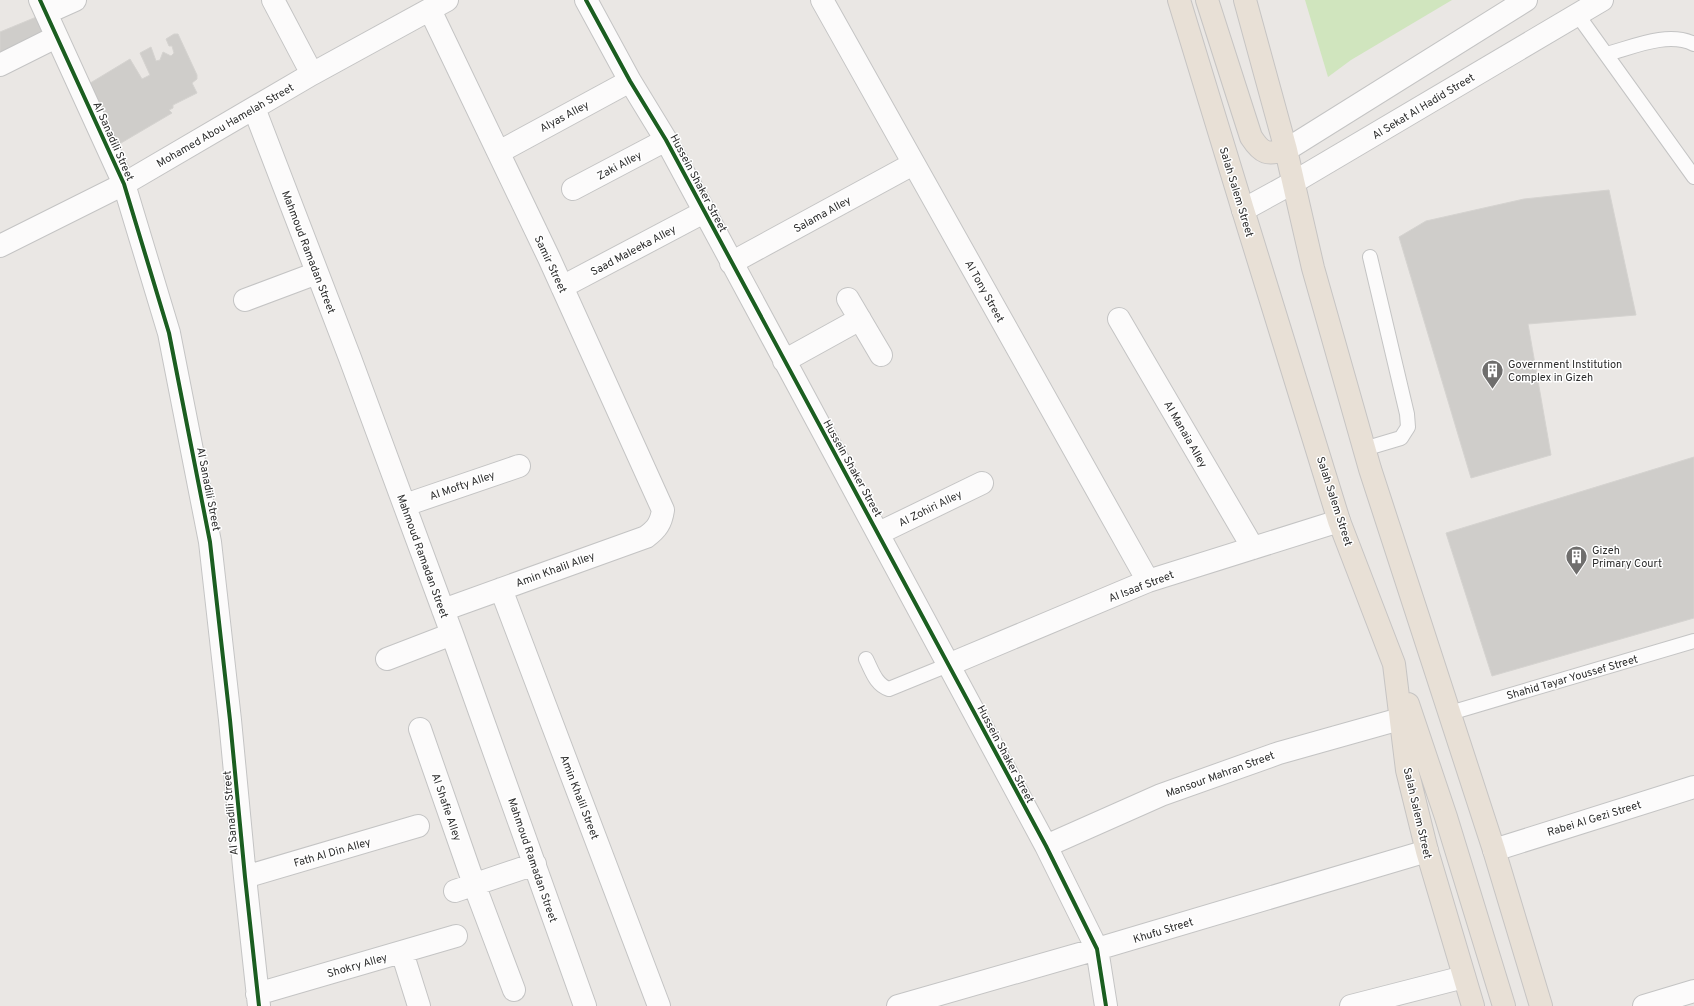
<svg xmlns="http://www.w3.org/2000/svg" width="1694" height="1006" viewBox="0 0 1694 1006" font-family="Overpass,sans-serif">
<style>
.green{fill:#d0e5be}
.building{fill:#cfcdca;stroke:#d5d3d0}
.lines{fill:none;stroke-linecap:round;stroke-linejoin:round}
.service-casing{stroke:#c4c4c4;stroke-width:16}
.minor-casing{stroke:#c4c4c4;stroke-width:24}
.trunk-casing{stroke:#c6c4c3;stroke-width:24}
.service{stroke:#fcfbfb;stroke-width:14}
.minor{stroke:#fcfbfb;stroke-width:22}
.trunk{stroke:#e8e0d6;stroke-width:22}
.cycleway-casing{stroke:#fff;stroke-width:6}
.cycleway{stroke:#1b5e20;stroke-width:4}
.labels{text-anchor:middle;stroke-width:3;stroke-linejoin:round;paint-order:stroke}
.street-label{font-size:11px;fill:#2d2d2d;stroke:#fff}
.poi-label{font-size:11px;fill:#2d2d2d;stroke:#fff;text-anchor:start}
</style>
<rect width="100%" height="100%" fill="#eae7e4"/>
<path class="green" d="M 1305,0 L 1452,0 L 1351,60 L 1328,77 Z"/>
<path class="building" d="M 46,13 L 65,40 L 0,65 L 0,32 Z
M 174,34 L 178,34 L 197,75 L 197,79 L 192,83 L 197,93 L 173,105 L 173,108 L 169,110 L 172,113 L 121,143 L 119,147 L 115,145 L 87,85 L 130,59 L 142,79 L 150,75 L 140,53 L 151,47 L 156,61 L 160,60 L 163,52 L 171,56 L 174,53 L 172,46 L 169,46 L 166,39 Z
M 1609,190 L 1636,315 L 1528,324 L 1551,455 L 1471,478 L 1399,237 L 1426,221 L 1524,199 Z
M 1694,457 L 1694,618 L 1492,676 L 1446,533 Z"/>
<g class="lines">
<defs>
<path id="service" d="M 1577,14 L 1694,177
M 1607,54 C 1633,47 1668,31 1694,44
M 1364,449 L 1401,438 L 1408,427 L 1407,414 L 1370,257
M 866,659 C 872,671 876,685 889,689 L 948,665
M 1450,713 L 1694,641"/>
<path id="minor" d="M 40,0 L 124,184 L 169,333 L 210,542 L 230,720 L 245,877 L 259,1006
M 273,0 L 312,74
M 586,0 L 630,81 L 666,140 L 1046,846 L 1097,949 L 1106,1006
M 822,0 L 1148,581
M 430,10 L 549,258 L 663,510 C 661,523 657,529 646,537 L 443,610
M 46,13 L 75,0
M 0,65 L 56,37
M 254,108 L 350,358 L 452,634 L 585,1006
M 1286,150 L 1526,0
M 499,152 L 630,81
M 573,189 L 666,140
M 1243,210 L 1294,182 L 1602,0
M 0,246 L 124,184 L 312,74 L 447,0
M 731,263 L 913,164
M 562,287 L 704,212
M 848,299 L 881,355
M 245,300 L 317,273
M 1119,319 L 1253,548
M 784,361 L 860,319
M 405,505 L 519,466
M 879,533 L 982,483
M 501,589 L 659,1006
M 387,659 L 452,634
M 948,665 L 1148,581 L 1339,521
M 420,729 L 474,884 L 514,990
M 1046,846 L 1161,795 L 1279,753 L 1400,719
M 1494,850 L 1694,787
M 245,877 L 418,826
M 455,891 L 535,864
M 402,952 L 419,1006
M 257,994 L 456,936
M 898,1006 L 1097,949 L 1427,851
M 1351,1006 L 1464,977
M 1644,1006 L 1694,991"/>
<path id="trunk" d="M 1179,0 L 1243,210 L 1339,521 L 1394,664 L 1407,770 L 1427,851 L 1473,1006
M 1207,0 L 1251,137 C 1262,154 1267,155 1286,150
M 1245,0 L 1286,150 L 1313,268 L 1370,469 L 1494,850 L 1541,1006
M 1408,704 L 1446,817 L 1504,1006"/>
</defs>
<use href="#service" class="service-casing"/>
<use href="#minor" class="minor-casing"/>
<use href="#trunk" class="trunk-casing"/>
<use href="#service" class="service"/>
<use href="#minor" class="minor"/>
<use href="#trunk" class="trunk"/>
<defs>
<path id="cycleway" d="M 40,0 L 124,184 L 169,333 L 210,542 L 230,720 L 245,877 L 259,1006
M 586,0 L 630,81 L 666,140 L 1046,846 L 1097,949 L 1106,1006"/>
</defs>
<use href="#cycleway" class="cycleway-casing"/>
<use href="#cycleway" class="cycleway"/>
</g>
<defs>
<symbol id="building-pin" viewBox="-11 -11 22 30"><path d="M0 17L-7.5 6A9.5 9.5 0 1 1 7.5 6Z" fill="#6f6e6d" stroke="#fff"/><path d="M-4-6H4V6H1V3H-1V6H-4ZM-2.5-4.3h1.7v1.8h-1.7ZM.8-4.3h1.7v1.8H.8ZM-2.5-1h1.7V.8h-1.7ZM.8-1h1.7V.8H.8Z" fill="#fff"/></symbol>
</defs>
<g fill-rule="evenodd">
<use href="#building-pin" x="1480" y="358" width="25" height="34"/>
<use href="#building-pin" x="1564" y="544" width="25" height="34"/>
</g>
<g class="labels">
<g class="street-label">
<text transform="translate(1423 106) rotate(-31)" y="4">Al Sekat Al Hadid Street</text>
<text transform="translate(564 116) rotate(-28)" y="4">Alyas Alley</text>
<text transform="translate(225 125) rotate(-30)" y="4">Mohamed Abou Hamelah Street</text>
<text transform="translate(114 141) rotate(66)" y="4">Al Sanadili Street</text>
<text transform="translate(619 165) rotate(-28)" y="4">Zaki Alley</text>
<text transform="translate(699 183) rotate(62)" y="4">Hussein Shaker Street</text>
<text transform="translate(1237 192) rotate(73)" y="4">Salah Salem Street</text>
<text transform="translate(822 214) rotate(-29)" y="4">Salama Alley</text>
<text transform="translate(633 250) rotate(-28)" y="4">Saad Maleeka Alley</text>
<text transform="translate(309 252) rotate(69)" y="4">Mahmoud Ramadan Street</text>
<text transform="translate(551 264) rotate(65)" y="4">Samir Street</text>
<text transform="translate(985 291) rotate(61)" y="4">Al Tony Street</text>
<text transform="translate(1186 434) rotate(60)" y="4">Al Manaia Alley</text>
<text transform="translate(853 468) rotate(61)" y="4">Hussein Shaker Street</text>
<text transform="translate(462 485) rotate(-19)" y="4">Al Mofty Alley</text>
<text transform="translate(209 489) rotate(79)" y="4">Al Sanadili Street</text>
<text transform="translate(1335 501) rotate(72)" y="4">Salah Salem Street</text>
<text transform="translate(930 508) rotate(-26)" y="4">Al Zohiri Alley</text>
<text transform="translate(423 556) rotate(70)" y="4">Mahmoud Ramadan Street</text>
<text transform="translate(555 569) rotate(-20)" y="4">Amin Khalil Alley</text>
<text transform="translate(1141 586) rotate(-21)" y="4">Al Isaaf Street</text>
<text transform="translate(1572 677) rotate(-16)" y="4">Shahid Tayar Youssef Street</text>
<text transform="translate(1006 754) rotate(62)" y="4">Hussein Shaker Street</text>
<text transform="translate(1220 774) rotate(-20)" y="4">Mansour Mahran Street</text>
<text transform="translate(580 797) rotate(69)" y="4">Amin Khalil Street</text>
<text transform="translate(447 807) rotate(71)" y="4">Al Shafie Alley</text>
<text transform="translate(230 813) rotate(-95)" y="4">Al Sanadili Street</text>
<text transform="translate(1418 813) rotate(77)" y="4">Salah Salem Street</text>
<text transform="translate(1594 818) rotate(-17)" y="4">Rabei Al Gezi Street</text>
<text transform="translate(332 852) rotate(-16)" y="4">Fath Al Din Alley</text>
<text transform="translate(533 860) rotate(71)" y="4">Mahmoud Ramadan Street</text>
<text transform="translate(1163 930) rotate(-17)" y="4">Khufu Street</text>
<text transform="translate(357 965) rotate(-16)" y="4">Shokry Alley</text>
</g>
<g class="poi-label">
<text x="1508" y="368">Government Institution<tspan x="1508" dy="13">Complex in Gizeh</tspan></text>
<text x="1592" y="554">Gizeh<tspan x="1592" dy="13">Primary Court</tspan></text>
</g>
</g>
</svg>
